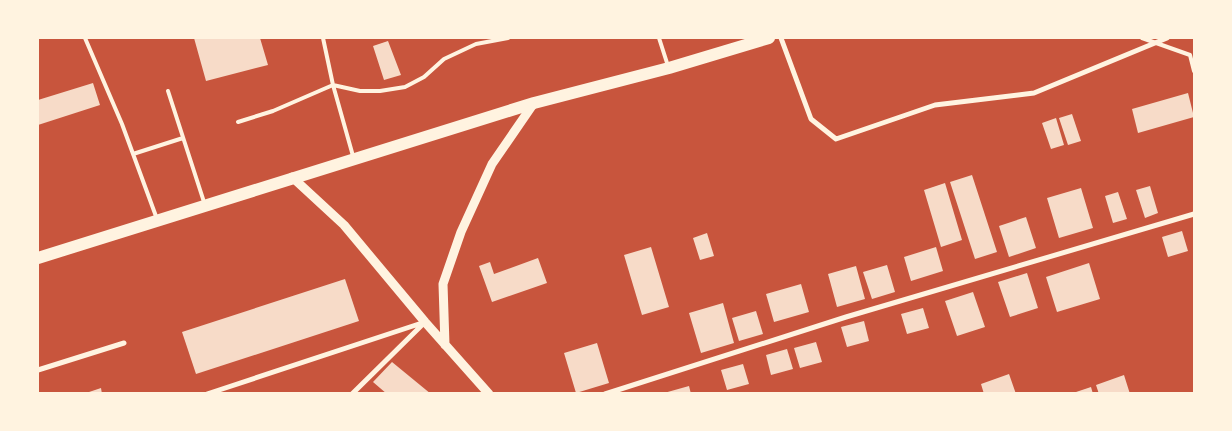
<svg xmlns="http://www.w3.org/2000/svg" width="1232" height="431" viewBox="0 0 1232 431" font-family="'DejaVu Sans',sans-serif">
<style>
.building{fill:#f7dbc8}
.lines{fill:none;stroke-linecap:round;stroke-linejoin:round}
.service{stroke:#fff3e0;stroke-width:4}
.minor{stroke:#fff3e0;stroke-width:5}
.tertiary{stroke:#fff3e0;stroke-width:9}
.primary{stroke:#fff3e0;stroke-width:12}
</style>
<rect width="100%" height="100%" fill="#c8553d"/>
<path class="building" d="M 194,38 L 260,38 L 268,65 L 206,81 Z
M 388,41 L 401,75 L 384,80 L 373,46 Z
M 93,83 L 100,105 L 38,125 L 38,100 Z
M 1188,93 L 1194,117 L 1138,133 L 1132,109 Z
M 1072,114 L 1081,141 L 1068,145 L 1059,118 Z
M 1056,118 L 1064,145 L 1051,149 L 1042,123 Z
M 972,175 L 997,252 L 975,259 L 950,182 Z
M 945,183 L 962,240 L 941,247 L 924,190 Z
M 1150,186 L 1158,213 L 1145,218 L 1136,190 Z
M 1081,188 L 1093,228 L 1059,238 L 1047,198 Z
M 1118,192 L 1127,219 L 1113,223 L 1105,196 Z
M 1026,217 L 1036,248 L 1009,257 L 999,226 Z
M 1182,231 L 1188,251 L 1168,257 L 1162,237 Z
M 707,233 L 714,256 L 700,260 L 693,238 Z
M 651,247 L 669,307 L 642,315 L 624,255 Z
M 936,247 L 943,271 L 911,281 L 904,257 Z
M 538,258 L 547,283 L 492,302 L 479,266 L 490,262 L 494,274 Z
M 1089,263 L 1100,299 L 1057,312 L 1046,277 Z
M 887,265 L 895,292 L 872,299 L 863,272 Z
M 856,266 L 865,299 L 837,307 L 828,274 Z
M 1027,273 L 1038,308 L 1010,317 L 998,282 Z
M 345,279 L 359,321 L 196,374 L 182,332 Z
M 801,284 L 809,312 L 774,322 L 766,294 Z
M 973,292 L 985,327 L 957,336 L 945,301 Z
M 723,303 L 734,343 L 701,353 L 689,313 Z
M 923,308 L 929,328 L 907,334 L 901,314 Z
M 756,311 L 763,334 L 739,341 L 732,318 Z
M 864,321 L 869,341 L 847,347 L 841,327 Z
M 816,342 L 822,362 L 800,368 L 794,348 Z
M 597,343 L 609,383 L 576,393 L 564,353 Z
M 787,349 L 793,369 L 771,375 L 766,355 Z
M 392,362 L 431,394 L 387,394 L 373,382 Z
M 743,364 L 749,384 L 727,390 L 721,370 Z
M 1009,374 L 1016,394 L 984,394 L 981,384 Z
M 1124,375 L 1130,394 L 1099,394 L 1096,385 Z
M 689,386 L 691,394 L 664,394 L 664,393 Z
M 1091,387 L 1093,394 L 1074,394 L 1073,393 Z
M 101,388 L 102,394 L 86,394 L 86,393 Z"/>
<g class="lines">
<path class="service" d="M 85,38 L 122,124 L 157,219
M 323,38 L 333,85 L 353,156
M 659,38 L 668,66
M 1142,38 L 1190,55 L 1194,71
M 168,91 L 204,202
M 238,122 L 273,111 L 333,85 L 360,91 L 380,91 L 405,87 L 424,77 L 444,59 L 476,44 L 508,38
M 133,154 L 183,138"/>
<path class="minor" d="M 781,38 L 811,119 L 836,139 L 935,105 L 1034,93 L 1167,38
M 38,370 L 124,343
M 207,394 L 425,322
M 352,394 L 423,324
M 605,394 L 846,317 L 1194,214"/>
<path class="tertiary" d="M 292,177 L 344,225 L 425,322 L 489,394
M 445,345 L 443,284 L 461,232 L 492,164 L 534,103"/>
<path class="primary" d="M 38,258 L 534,103 L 669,68 L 769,38"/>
</g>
<rect width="1232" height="431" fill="none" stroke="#fff3e0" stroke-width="78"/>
</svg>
